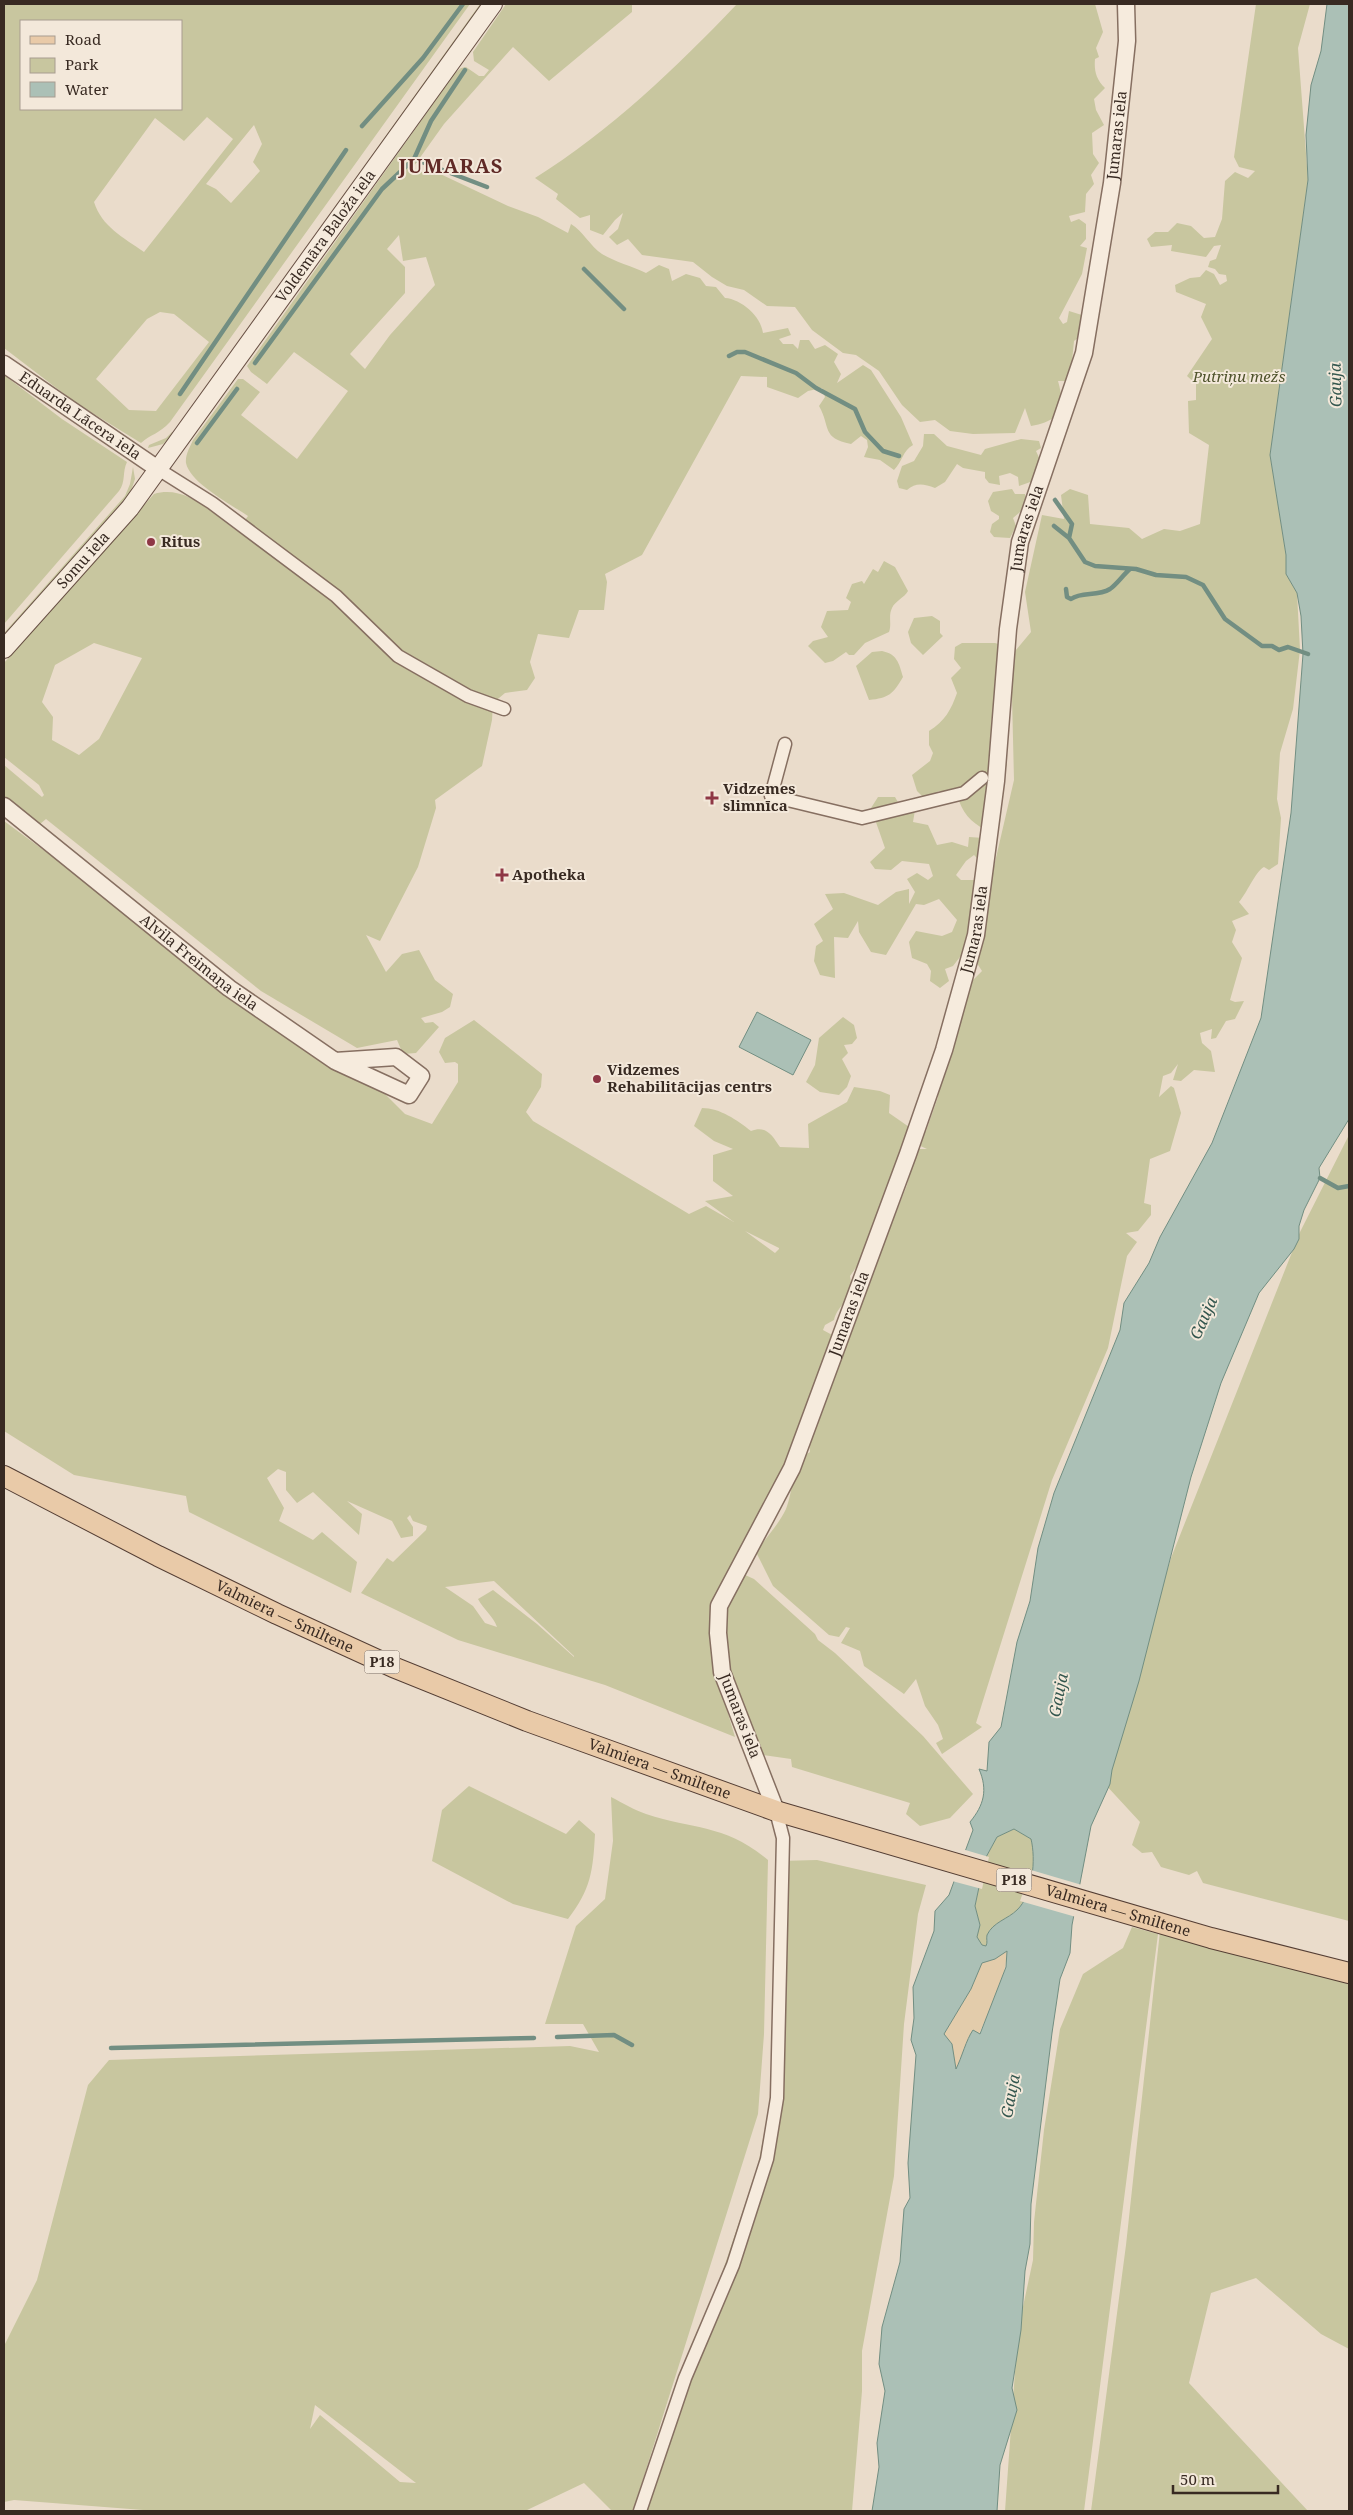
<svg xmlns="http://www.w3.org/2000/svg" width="1353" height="2515" viewBox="0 0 1353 2515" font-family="'Noto Serif',serif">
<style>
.green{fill:#c8c69f;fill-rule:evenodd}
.sand{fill:#e3ccab}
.water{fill:#abc0b6;stroke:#728e82;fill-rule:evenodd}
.pier{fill:#eadccb}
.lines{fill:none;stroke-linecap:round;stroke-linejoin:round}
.stream{stroke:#728e82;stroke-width:4.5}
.minor-casing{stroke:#866f61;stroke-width:15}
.tertiary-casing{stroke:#866f61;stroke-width:19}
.secondary-casing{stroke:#685044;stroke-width:20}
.primary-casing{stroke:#543e34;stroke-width:22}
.minor{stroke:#f6ebdd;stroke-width:12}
.tertiary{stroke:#f6ebdd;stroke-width:16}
.secondary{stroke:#f6ebdd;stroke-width:18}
.primary{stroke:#e9caa8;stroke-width:20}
.poi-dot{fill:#8e3745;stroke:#f3e8da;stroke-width:2}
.labels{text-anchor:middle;stroke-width:4;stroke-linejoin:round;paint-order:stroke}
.shield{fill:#f3e8da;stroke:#706359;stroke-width:1}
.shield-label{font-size:14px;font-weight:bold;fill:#382a22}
.street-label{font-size:15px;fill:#382a22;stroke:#f3e8da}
.park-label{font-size:15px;font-style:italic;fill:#4e522b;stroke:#f3e8da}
.poi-label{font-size:15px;font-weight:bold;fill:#382a22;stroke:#f3e8da;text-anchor:start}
.water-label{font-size:16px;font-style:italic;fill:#33564e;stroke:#f3e8da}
.district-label{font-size:20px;font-weight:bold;letter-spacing:1px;fill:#602a26;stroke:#f3e8da}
</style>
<rect width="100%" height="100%" fill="#eadccb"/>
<path class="green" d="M 4,4 L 470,4 L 170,422 C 159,434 151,434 141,443 L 76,403 L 4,348 ZM 21,21 L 181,21 L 181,109 L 21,109 ZM 207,117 L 233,139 L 144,252 C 123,237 102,227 94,202 L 155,118 L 184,141 ZM 254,125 L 262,144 L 253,162 L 260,171 L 231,203 L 216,189 L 206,184 ZM 160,312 L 174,314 L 209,342 L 156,411 L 129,410 L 96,379 L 147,319 Z
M 480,4 L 483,4 L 180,428 L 178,427 Z
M 506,4 L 632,4 L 632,12 L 549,81 L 513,47 L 444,124 L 409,173 L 434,171 L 508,206 L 538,217 L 568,233 L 571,224 C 583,231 590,246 602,254 C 615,262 632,266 646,273 L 659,265 L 669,269 L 672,281 L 686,274 L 700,278 L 706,286 L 716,287 L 725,298 C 741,299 761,316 763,333 L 788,328 L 791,335 L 779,339 L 783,344 L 793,344 L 798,349 L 800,340 L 809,340 L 815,349 L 825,345 L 838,354 L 834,362 L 841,374 L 837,383 L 863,365 L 871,370 L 901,417 L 913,445 C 903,450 902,462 894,470 L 880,460 L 864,457 L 868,447 L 867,440 L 861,436 L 851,444 C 821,438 831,427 819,406 L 825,397 L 822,388 L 808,391 L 798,398 L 767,387 L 767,377 L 741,376 L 642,555 L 605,574 L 607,582 L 604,610 L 579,610 L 569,638 L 538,634 L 530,662 L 535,678 L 527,690 L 505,693 L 493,703 L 492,720 L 482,766 L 435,800 L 436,808 L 418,867 L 380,941 L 366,935 L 386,972 L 402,954 L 419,950 L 435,980 L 453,994 L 450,1007 L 442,1012 L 421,1018 L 425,1023 L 433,1022 L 439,1027 L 416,1053 L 403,1054 L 397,1040 L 357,1048 L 261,991 L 46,819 L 40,824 L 36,823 L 4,796 L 4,765 L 42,797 L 44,795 L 39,785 L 4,757 L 4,663 L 154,494 C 186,484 213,514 237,531 L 248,516 C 232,505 190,483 186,463 C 185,455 190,447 193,440 L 238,379 L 243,379 L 260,392 L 241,415 L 297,459 L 348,391 L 294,352 L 267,384 L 251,372 L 247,366 L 455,73 L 461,68 L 466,67 L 479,76 L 484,76 L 489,70 L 474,61 L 473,52 ZM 399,235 L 403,261 L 426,257 L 435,285 L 390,335 L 365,369 L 350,354 L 405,293 L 405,267 L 387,249 ZM 94,643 L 142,658 L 99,739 L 79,755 L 52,740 L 53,717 L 42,702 L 55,665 Z
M 737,4 L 1095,4 L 1103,32 L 1096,48 L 1099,57 L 1095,59 C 1094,71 1096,79 1105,88 L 1094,99 L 1096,110 L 1104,125 L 1092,133 L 1093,154 L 1099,163 L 1091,175 L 1094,184 L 1086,194 L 1085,212 L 1069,216 L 1071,222 L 1079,219 L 1086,224 L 1086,239 L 1080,246 L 1087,248 L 1082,274 L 1059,318 L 1063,324 L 1067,322 L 1069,311 L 1085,316 L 1082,335 L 1074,341 L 1070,381 L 1058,381 C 1066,409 1060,421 1031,426 L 1025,408 L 1015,433 L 973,434 L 950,431 L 935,420 L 920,422 L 902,405 L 879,371 L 856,355 L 843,353 L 812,330 L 795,307 L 767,306 L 744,290 L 727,286 L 712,277 L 693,262 L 642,255 L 628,239 L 617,245 L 609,237 L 618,229 L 623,213 L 615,220 L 603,235 L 590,230 L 590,215 L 580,218 L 556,199 L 558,194 L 535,178 C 610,131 676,68 737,4 Z
M 1256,4 L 1310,4 L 1298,48 L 1308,180 L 1270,455 L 1286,555 L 1286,574 L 1297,593 L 1300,650 L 1293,709 L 1280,753 L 1277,799 L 1281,818 L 1278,864 L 1269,870 L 1264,867 C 1255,872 1247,893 1239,902 L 1249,914 L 1232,921 L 1236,930 L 1232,942 L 1242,958 L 1230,1000 L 1235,1002 L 1244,1001 L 1235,1019 L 1226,1021 L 1216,1038 L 1211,1039 L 1212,1029 L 1200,1033 L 1202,1043 L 1211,1051 L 1215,1072 L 1194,1070 L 1181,1081 L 1173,1080 L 1178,1064 L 1171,1073 L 1163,1076 L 1159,1097 L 1171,1086 L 1174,1088 L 1181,1113 L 1170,1151 L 1150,1159 L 1144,1203 L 1151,1205 L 1151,1215 L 1138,1231 L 1126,1233 L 1137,1242 L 1127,1256 L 1108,1348 L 1052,1480 L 976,1723 L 982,1727 L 942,1754 L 936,1743 L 943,1739 L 938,1725 L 925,1706 L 916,1679 L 904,1694 L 864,1666 L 860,1651 L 841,1643 L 850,1628 L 846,1627 L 839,1637 L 829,1635 L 773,1586 L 756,1552 C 765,1539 779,1524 786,1509 C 793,1493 792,1462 810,1452 L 809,1437 L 819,1420 L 820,1403 L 907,1185 C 911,1172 909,1162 913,1149 L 927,1149 L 916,1144 L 920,1134 L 926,1131 L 938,1097 L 933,1089 L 936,1077 L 947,1071 L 944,1063 L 960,1012 L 966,1002 L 970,983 L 982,971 L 973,957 L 1014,780 L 1011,656 L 1031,632 L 1025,592 L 1042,515 L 1064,519 L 1061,495 L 1070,489 L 1088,495 L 1090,524 L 1129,528 L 1142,539 L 1164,529 L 1180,531 L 1200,524 L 1209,445 L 1189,433 L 1188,401 L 1196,400 L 1196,384 L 1187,376 L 1212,339 L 1201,317 L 1206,304 L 1176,292 L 1175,285 L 1190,278 L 1200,277 L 1206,270 L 1214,274 L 1220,285 L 1227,281 L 1226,275 L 1219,274 L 1215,269 L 1208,267 L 1210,261 L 1216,259 L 1221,245 L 1214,246 L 1206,257 L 1171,251 L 1172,245 L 1151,247 L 1147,239 L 1155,232 L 1168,232 L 1177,223 L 1191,226 L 1204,238 L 1215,237 L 1222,219 L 1225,181 L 1235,172 L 1248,178 L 1255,171 L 1239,167 L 1234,157 Z
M 4,375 L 62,419 L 127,462 C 122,472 126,482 119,491 L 4,624 Z
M 172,432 L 175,433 L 163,444 L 148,448 L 149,445 L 166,438 Z
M 924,434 L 934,434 L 947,446 L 981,455 L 985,449 L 1021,439 L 1039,441 L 1041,448 L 1036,451 L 1042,464 L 1036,480 L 1019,486 L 1018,477 L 1010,473 L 999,476 L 1000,485 L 989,483 L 985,478 L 985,472 L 963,468 L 957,464 L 945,482 L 935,488 C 924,484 916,482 907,490 L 899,488 L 897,481 L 902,466 L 914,461 L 923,446 Z
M 133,467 L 135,479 L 129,497 L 4,638 L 4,633 L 125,496 L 130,484 Z
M 1012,489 L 1015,494 L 1025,494 L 1027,506 L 1013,518 L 1016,526 L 1010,538 L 994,537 L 990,532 L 992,524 L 999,519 L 999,516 L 991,511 L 988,501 L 993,492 Z
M 884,561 L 895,567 L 908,591 C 904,598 895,601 892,608 C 888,616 892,624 889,632 L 865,643 L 854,655 L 849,655 L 846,652 L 833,661 L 825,663 L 808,646 L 813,641 L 828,637 L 821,627 L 827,611 L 848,610 L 851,602 L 846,598 L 852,584 L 862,581 L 864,584 L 873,569 L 878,572 Z
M 932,616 L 940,621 L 940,633 L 943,636 L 923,655 L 911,643 L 908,632 L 914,618 Z
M 962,643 L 995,643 L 1005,646 L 1004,741 L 1007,765 L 1001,781 L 1000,820 L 986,830 C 970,822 962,812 957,795 L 939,791 L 925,799 L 917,791 L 912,775 L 930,761 L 933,753 L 929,745 L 929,731 C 945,721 951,710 957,693 L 951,678 L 961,668 L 954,659 L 955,647 Z
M 882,651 C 897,654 899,663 903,677 C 893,694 889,698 869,700 L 856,666 L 872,652 Z
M 878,797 L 895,797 L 899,804 L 915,810 L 913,822 L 928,825 L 937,845 L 952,842 L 968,847 L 969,837 L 984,838 L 996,850 L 993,861 L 981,862 L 974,855 L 966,861 L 956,875 L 961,880 L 975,880 L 970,944 L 953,966 L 945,969 L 949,981 L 940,988 L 930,981 L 931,971 L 927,964 L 912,958 L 909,942 L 916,931 L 942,936 L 952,932 L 957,920 L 939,899 L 924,905 L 916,904 L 886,955 L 871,952 L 859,932 L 858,921 L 848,938 L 834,937 L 835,978 L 820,975 L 814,961 L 816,946 L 823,941 L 814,924 L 833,909 L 825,894 L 844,893 L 878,905 L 896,892 L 909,889 L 909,904 L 915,892 L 907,879 L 917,873 L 928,880 L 933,876 L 929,864 L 902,861 L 891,870 L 875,869 L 870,862 L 885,848 L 871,808 Z
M 4,821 L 333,1063 L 384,1093 L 405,1114 L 432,1124 L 458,1082 L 458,1064 L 455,1062 L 445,1063 L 439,1052 L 445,1038 L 474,1020 L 542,1074 L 541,1087 L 526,1112 L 533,1121 L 689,1214 L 706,1206 L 734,1222 L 705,1201 L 733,1196 L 713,1181 L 713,1155 L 733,1149 L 714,1141 L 694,1126 L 702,1108 C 720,1108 737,1120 751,1131 C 766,1125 772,1135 780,1147 L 809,1148 L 808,1124 L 847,1102 L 854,1087 L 880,1091 L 890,1095 L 889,1113 L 912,1129 L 872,1245 L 850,1276 C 855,1302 839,1301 834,1320 L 825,1325 L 823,1330 L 834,1336 L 821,1367 L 799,1452 L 719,1590 L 716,1673 L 735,1737 L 605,1685 L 458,1640 L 361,1593 L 387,1558 L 393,1562 L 426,1530 L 427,1526 L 413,1521 L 410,1515 L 407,1518 L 413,1527 L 413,1536 L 401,1538 L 392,1521 L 347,1501 L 362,1514 L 359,1535 L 313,1492 L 297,1503 L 286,1490 L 286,1472 L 278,1469 L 267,1478 L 284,1508 L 279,1521 L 313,1540 L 322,1532 L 357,1562 L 351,1593 L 189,1512 L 186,1496 L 74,1475 L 4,1431 ZM 745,1231 L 779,1248 L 779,1249 L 775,1253 ZM 494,1581 L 574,1656 L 574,1657 L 537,1624 L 493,1590 L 478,1599 C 484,1610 493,1616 497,1627 L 485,1623 L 473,1606 L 445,1587 Z
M 843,1017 L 854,1025 L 857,1038 L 852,1044 L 844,1045 L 848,1053 L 842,1059 L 851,1076 L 847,1087 L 839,1095 L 820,1092 L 806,1082 L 815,1065 L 819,1038 Z
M 1349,1135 L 1349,1921 L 1203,1883 L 1197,1871 L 1189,1875 L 1161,1867 L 1152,1852 L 1142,1853 L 1132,1845 L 1140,1822 L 1104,1783 L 1171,1558 L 1300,1232 Z
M 743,1574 L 754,1579 L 815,1634 L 818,1640 L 835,1653 L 923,1736 L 973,1794 L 950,1818 L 920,1826 L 906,1814 L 910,1803 L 792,1767 L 791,1759 L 763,1755 L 724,1658 L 724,1618 L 730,1592 Z
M 469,1786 L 566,1834 L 579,1820 L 595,1834 C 593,1871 591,1889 568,1919 L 513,1904 L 432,1861 L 442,1810 Z
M 611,1797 C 623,1803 634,1810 646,1814 C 695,1830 725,1824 768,1860 L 764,2034 L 758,2114 L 633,2511 L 612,2511 L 584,2483 L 525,2511 L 156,2511 L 14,2500 L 4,2502 L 4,2346 L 37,2280 L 88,2085 L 109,2060 L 570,2046 L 599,2052 L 583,2024 L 545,2024 L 576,1926 L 605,1899 L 613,1841 ZM 315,2405 L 416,2483 L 400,2482 L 320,2415 L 310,2429 Z
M 1014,1829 L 1031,1839 C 1036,1859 1033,1895 1017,1910 C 1008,1919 993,1922 987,1935 C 986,1938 988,1942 986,1946 L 982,1945 L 977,1937 L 980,1925 L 975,1906 L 985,1859 L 997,1837 Z
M 817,1860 L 926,1885 L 918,1914 L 904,2024 L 894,2176 L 862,2351 L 862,2391 L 852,2511 L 646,2511 L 649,2493 L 758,2165 L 769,2109 L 776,2009 L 779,1861 Z
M 1132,1927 L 1158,1934 L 1084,2511 L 1005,2511 L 1018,2330 L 1033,2260 L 1034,2222 L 1044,2130 L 1060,2029 L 1083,1974 L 1123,1948 Z
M 1160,1931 L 1349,1982 L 1349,2349 L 1321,2334 L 1256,2278 L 1211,2293 L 1189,2383 L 1308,2511 L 1091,2511 L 1126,2245 Z"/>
<path class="sand" d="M 1007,1950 C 1006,1980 991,2007 979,2034 L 973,2030 C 967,2039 961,2059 956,2070 L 952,2044 L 944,2034 L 971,1989 L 982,1963 L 995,1959 Z"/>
<path class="water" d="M 1327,4 L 1349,4 L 1349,1119 L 1319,1168 L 1320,1178 L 1304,1210 L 1299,1226 L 1299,1239 L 1294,1249 L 1259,1293 L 1221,1383 L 1191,1477 L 1139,1681 L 1112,1770 L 1110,1784 L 1091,1826 L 1072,1925 L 1070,1953 L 1060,1979 L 1052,2033 L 1031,2204 L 1030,2244 L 1025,2271 L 1021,2330 L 1012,2388 L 1017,2410 L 1000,2465 L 997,2511 L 872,2511 L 879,2467 L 877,2443 L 885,2391 L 879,2364 L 882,2327 L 900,2262 L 904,2209 L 910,2198 L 908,2163 L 916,2055 L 911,2040 L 914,2018 L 913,1987 L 934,1931 L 935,1911 L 949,1895 L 973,1830 L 970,1822 C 984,1805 988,1790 979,1769 L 987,1771 L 989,1742 L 1001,1727 L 1017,1642 L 1030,1601 L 1038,1548 L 1054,1493 L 1120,1330 L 1124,1303 L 1149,1263 L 1160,1237 L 1212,1143 L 1261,1018 L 1291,813 L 1303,654 L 1301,616 L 1297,593 L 1286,574 L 1286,555 L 1270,455 L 1308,180 L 1306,135 L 1311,85 L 1321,51 ZM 1014,1829 L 1031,1839 C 1036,1859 1033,1895 1017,1910 C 1008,1919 993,1922 987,1935 C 986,1939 988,1942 986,1946 L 982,1945 L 977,1937 L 980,1925 L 975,1906 L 985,1859 L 997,1837 ZM 1007,1951 L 1006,1967 L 980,2034 L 973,2030 C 966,2040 962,2057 956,2069 L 952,2044 L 944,2034 L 971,1989 L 982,1963 L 995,1959 Z
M 757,1012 L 811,1040 L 793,1075 L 739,1047 Z"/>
<path class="pier" d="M 962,1849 L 989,1857 L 982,1889 L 952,1881 Z
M 1031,1870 L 1082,1885 L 1076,1917 L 1020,1901 Z"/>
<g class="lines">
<path class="stream" d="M 362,126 L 423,58 L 463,4
M 414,159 L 487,187
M 584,269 L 624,309
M 729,356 L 737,352 L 745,352 L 796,373 L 816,388 L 855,409 L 865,432 L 883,451 L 899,456
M 255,363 L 382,189 L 414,159 L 431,121 L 465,70
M 180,394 L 346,150
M 197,443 L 237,389
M 1055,500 L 1072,524 L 1069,538
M 1054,526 L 1069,538 L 1085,562 L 1095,566 L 1136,569 L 1156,575 L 1186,577 L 1203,585 L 1225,619 L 1262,646 L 1272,646 L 1279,650 L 1288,647 L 1308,654
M 1066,589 L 1067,597 L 1071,599 C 1082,591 1097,597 1110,589 C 1117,584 1123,575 1130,569
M 1320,1178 L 1338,1188 L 1349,1186
M 557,2037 L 614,2035 L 632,2045
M 111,2048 L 534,2038"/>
<defs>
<path id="minor" d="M 158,469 L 212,503 L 336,596 L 398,656 L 468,696 L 504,709
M 785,744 L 771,796 L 862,818 L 964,793 L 982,778
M 640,2511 L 685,2378 L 733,2265 L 767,2159 L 777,2098 L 783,1838 L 776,1811"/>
<g id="tertiary">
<path id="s1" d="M 4,364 L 158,469"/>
<path id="s2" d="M 4,806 L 229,988 L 335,1061 L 409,1095 L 421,1076 L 396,1057 L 335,1061"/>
<path id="s3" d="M 776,1811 L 722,1672 L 718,1633 L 719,1606 L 792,1468 L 908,1154 L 944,1050 L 976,935 L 996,781 L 1008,629 L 1020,542 L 1084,353 L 1112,183 L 1127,41 L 1126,4"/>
</g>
<g id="secondary">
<path id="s4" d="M 4,649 L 130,508 L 493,4"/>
</g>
<g id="primary">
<path id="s5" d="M 4,1476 L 158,1556 L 277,1614 L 393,1667 L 527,1721 L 776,1811 L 1211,1938 L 1349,1973"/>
</g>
</defs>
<use href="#minor" class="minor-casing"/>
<use href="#tertiary" class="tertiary-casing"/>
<use href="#secondary" class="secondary-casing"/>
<use href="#primary" class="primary-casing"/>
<use href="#minor" class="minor"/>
<use href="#tertiary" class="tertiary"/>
<use href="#secondary" class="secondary"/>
<use href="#primary" class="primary"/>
</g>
<g class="poi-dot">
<circle cx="151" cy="542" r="5"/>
<path d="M709.5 790.5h5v5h5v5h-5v5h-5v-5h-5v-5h5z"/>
<path d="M499.5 867.5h5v5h5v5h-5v5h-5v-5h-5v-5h5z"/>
<circle cx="597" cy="1079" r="5"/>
</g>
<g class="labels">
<g class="shield">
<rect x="364.5" y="1650.5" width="35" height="23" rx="4"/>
<rect x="996.5" y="1868.5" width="35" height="23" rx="4"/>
</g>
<g class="shield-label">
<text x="382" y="1667">P18</text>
<text x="1014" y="1885">P18</text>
</g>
<g class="street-label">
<text dy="5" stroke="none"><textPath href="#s3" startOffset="1751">Jumaras iela</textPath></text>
<text dy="5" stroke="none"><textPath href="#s4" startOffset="524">Voldemāra Baloža iela</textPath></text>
<text dy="5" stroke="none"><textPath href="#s1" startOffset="92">Eduarda Lācera iela</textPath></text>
<text dy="5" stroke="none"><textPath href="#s3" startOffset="1346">Jumaras iela</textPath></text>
<text dy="5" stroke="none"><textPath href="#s4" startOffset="119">Somu iela</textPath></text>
<text dy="5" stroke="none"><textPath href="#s3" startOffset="941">Jumaras iela</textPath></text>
<text dy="5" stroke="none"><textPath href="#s2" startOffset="250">Alvila Freimaņa iela</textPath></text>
<text dy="5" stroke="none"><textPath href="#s3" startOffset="536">Jumaras iela</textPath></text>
<text dy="5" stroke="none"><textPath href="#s5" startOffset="314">Valmiera — Smiltene</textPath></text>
<text transform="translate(740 1716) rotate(69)" y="5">Jumaras iela</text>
<text dy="5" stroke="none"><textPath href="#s5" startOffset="719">Valmiera — Smiltene</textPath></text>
<text dy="5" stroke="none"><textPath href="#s5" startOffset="1199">Valmiera — Smiltene</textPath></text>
</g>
<g class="park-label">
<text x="1239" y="382">Putriņu mežs</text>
</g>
<g class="poi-label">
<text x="161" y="547">Ritus</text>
<text x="723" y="794">Vidzemes<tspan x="723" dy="17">slimnīca</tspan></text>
<text x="512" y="880">Apotheka</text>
<text x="607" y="1075">Vidzemes<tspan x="607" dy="17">Rehabilitācijas centrs</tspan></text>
</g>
<g class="water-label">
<text transform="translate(1335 385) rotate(-91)" y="6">Gauja</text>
<text transform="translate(1203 1318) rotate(-66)" y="6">Gauja</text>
<text transform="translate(1058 1695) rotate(-79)" y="6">Gauja</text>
<text transform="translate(1010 2096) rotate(-79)" y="6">Gauja</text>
</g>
<g class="district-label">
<text x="451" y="173">JUMARAS</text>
</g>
</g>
<rect width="1353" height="2515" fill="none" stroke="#382a22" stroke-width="10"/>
<rect x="20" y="20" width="162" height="90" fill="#f3e8da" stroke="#a89c90"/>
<rect x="30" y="36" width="25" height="8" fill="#e9caa8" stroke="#a89c90"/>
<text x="65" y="45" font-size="15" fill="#382a22">Road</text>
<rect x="30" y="58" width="25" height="15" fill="#c8c69f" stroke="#a89c90"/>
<text x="65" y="70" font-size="15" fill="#382a22">Park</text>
<rect x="30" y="82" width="25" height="15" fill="#abc0b6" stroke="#a89c90"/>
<text x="65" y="95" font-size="15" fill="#382a22">Water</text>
<path d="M1173 2485v8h105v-8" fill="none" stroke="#382a22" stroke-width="2.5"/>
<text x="1180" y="2485" font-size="15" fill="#382a22" stroke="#f3e8da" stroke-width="4" paint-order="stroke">50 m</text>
</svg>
